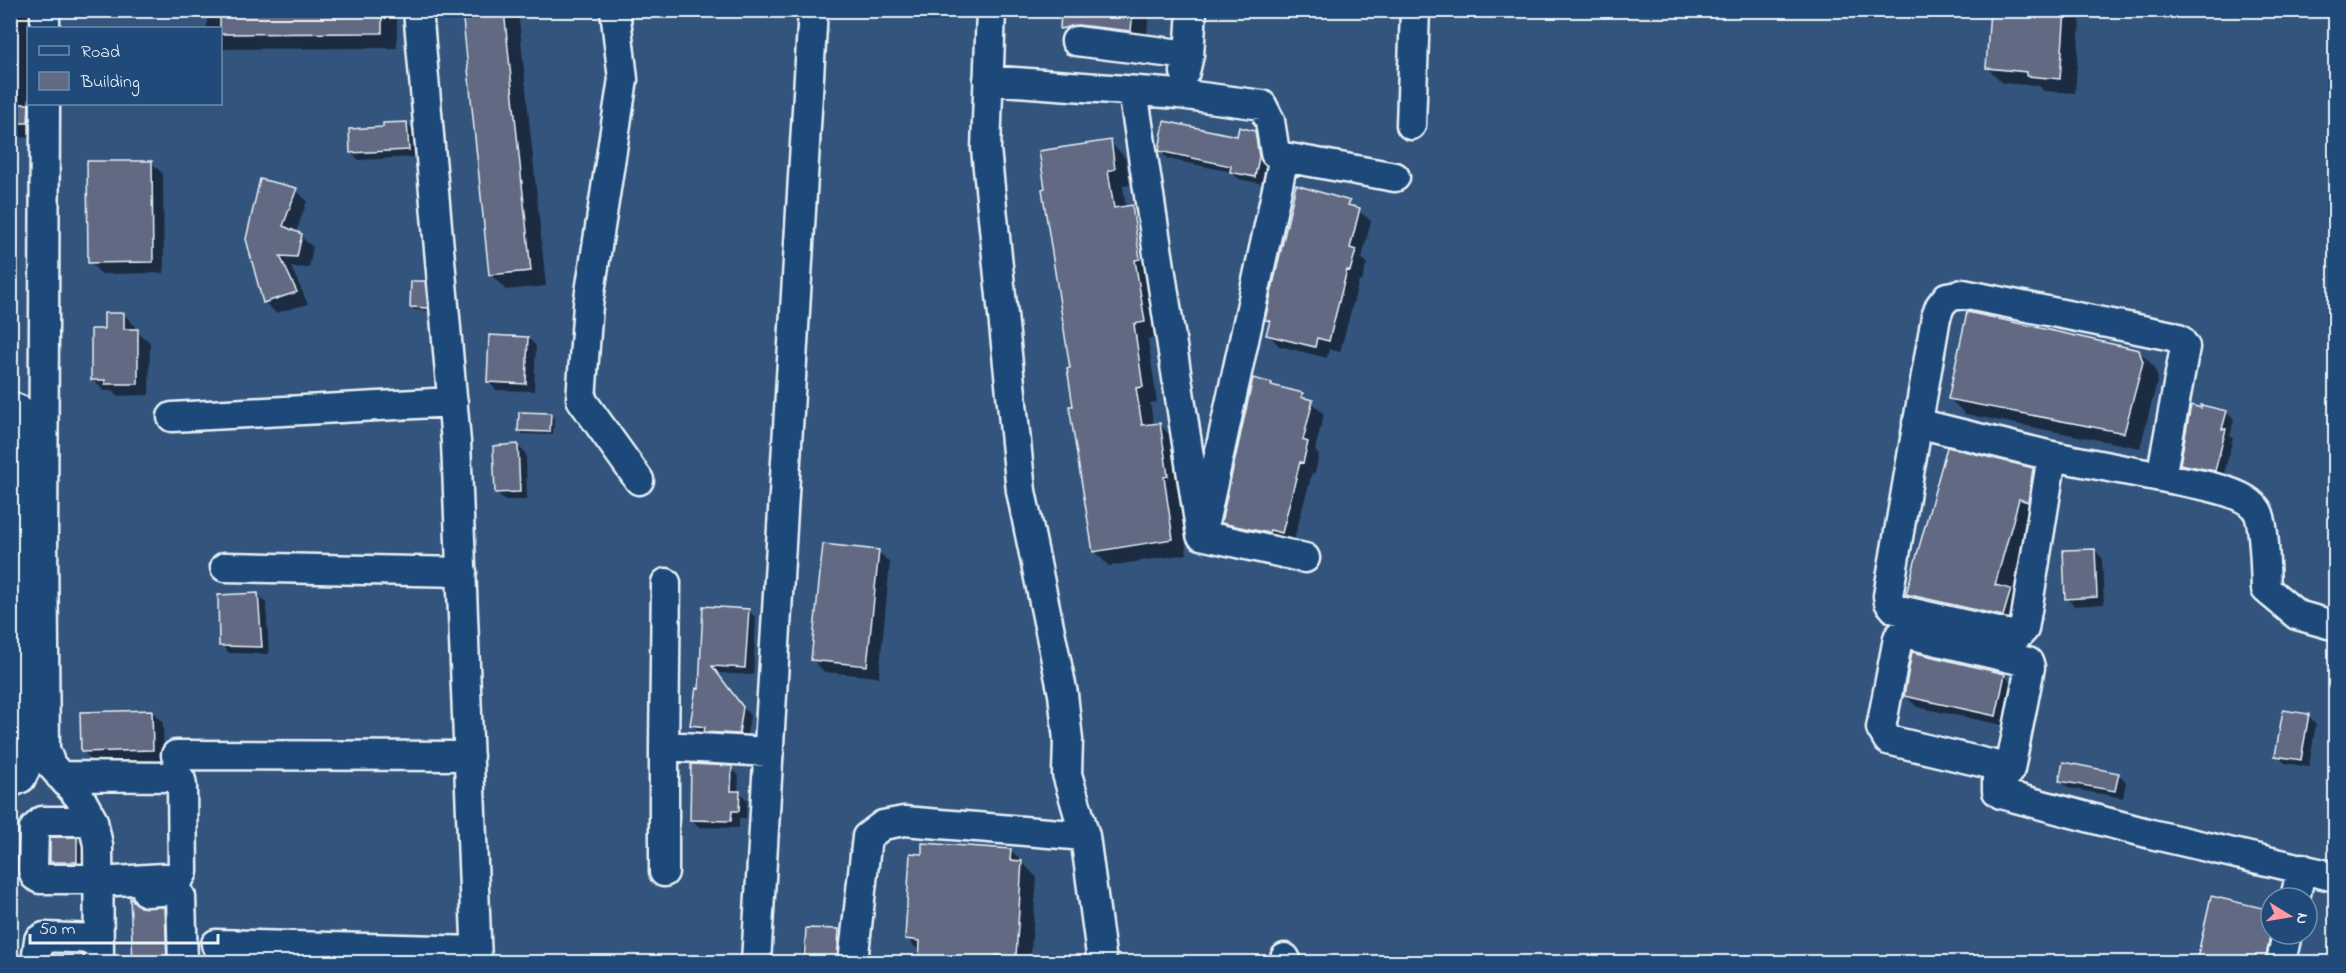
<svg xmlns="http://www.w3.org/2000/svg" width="2346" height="973" viewBox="0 0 2346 973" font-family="'Indie Flower',sans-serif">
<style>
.shadow{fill:#0007}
.building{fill:#626b83;stroke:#e8f1f8;stroke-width:1.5}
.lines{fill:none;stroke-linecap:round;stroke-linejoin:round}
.minor-casing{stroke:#e8f1f8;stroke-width:33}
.minor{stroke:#1f4a7a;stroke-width:28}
</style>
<rect width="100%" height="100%" fill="#33547d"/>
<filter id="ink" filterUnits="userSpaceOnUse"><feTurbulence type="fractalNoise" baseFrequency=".0167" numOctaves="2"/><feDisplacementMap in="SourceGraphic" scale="12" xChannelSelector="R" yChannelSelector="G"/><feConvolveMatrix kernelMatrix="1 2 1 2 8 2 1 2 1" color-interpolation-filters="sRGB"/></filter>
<g filter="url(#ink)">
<path class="shadow" d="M 10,10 L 54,10 L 43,28 L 28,28 L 28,104 L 53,104 L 43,138 L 10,137 Z
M 207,10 L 397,10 L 397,48 L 222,49 L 220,47 L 220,28 L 207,28 Z
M 464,10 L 518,10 L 546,286 L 506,290 L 491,275 Z
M 1068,10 L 1149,10 L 1146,46 L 1076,43 L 1061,28 Z
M 1991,10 L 2081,10 L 2075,93 L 2044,91 L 2039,86 L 2003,83 L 1987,68 Z
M 2331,123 L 2336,123 L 2336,160 L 2327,153 Z
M 407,124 L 414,131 L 416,157 L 359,160 L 352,153 Z
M 1254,132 L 1262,140 L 1266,166 L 1263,184 L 1239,179 L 1232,172 L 1168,159 L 1161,151 L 1238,138 Z
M 1110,142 L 1125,157 L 1130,185 L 1123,186 L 1126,208 L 1131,207 L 1147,222 L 1159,337 L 1148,339 L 1157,402 L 1150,403 L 1154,425 L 1159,424 L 1175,440 L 1182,491 L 1179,492 L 1187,554 L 1109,566 L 1094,551 L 1074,407 L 1072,369 Z
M 151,162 L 163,174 L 164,273 L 101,274 L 90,262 Z
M 261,181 L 296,190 L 307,201 L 296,233 L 313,247 L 309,268 L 291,267 L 308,304 L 276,313 L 264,302 Z
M 1349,203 L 1371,221 L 1362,258 L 1367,263 L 1362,282 L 1359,281 L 1340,352 L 1329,349 L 1327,358 L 1279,346 L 1268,334 L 1271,323 L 1267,319 Z
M 425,283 L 428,286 L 430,311 L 415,310 L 412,307 Z
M 124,314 L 135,326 L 135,331 L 150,342 L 149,395 L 118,396 L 113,391 L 104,391 L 93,379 L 106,330 Z
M 528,338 L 536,346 L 534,391 L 496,390 L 489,382 Z
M 2139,351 L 2154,367 L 2158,378 L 2140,448 L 1965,414 L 1950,399 Z
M 1271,384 L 1275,388 L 1302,395 L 1324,414 L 1315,450 L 1319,455 L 1315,473 L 1312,473 L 1293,544 L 1234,534 L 1223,522 Z
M 2226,412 L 2234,420 L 2230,436 L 2233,438 L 2223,478 L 2190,471 L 2182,464 Z
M 550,414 L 554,418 L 553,435 L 523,434 L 519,430 Z
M 518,446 L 526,454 L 527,500 L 504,500 L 497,493 Z
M 2033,470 L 2048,485 L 2034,514 L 2012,592 L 2025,606 L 2018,631 L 1923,609 L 1907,594 Z
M 2095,550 L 2102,558 L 2104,604 L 2074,606 L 2067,598 Z
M 878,551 L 890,563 L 879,677 L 824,672 L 813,660 Z
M 258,595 L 266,603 L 269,654 L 229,653 L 221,645 Z
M 705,608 L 748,610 L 756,618 L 753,675 L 717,673 L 750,716 L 746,741 L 713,739 L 708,733 L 700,732 L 692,725 L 700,690 Z
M 2004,675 L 2016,687 L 2007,726 L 1917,707 L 1905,695 Z
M 152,711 L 163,723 L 164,761 L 94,763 L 83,751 Z
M 2309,716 L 2316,724 L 2309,767 L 2285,763 L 2277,755 Z
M 731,768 L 739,776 L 738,791 L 747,800 L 746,818 L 739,818 L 739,828 L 699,827 L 691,819 Z
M 2118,774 L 2126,782 L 2123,798 L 2069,788 L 2061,781 Z
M 76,839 L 84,847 L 84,870 L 59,870 L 51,862 Z
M 1011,850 L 1037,878 L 1030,962 L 920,962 L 921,953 L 907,939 Z
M 139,908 L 164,909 L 176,921 L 177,962 L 134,962 Z
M 2271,912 L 2271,934 L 2296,934 L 2282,962 L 2197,962 Z
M 839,930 L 851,942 L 849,962 L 802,962 L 803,946 Z
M 55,955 L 65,956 L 68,959 L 82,959 L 86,962 L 54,962 Z"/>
<path class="building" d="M 220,10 L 382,10 L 382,33 L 220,34 Z
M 462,10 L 504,10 L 531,271 L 489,275 Z
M 1061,10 L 1133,10 L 1131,31 L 1078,25 L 1060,29 Z
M 1990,10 L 2065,10 L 2060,79 L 2027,76 L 2027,72 L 1986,68 Z
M 10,104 L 29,104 L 28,123 L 10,123 Z
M 1164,121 L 1237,136 L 1239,127 L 1255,131 L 1259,157 L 1255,177 L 1230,172 L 1231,166 L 1159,151 Z
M 407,122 L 409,150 L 350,153 L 349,129 L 383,127 L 383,123 Z
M 1111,140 L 1115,169 L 1108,171 L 1114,208 L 1132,205 L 1140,259 L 1135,260 L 1145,322 L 1134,324 L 1143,387 L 1136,388 L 1142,425 L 1160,423 L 1168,476 L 1164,477 L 1173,539 L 1093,552 L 1069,406 L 1073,406 L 1067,368 L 1070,368 L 1042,189 L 1045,188 L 1039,151 Z
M 87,161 L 152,161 L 153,262 L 88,263 Z
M 260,179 L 297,188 L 283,226 L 302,234 L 297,257 L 280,256 L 297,292 L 263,303 L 246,239 Z
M 1296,185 L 1350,201 L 1348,205 L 1360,208 L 1350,248 L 1356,250 L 1350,271 L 1347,270 L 1329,341 L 1317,338 L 1315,347 L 1266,335 L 1270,321 L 1265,320 Z
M 411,281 L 425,281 L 428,308 L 410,307 Z
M 1967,312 L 2139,350 L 2143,362 L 2124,433 L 1948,399 Z
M 104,313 L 124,313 L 124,329 L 138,329 L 138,384 L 105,384 L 105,380 L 91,380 L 91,329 L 104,329 Z
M 489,335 L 528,337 L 526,384 L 487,382 Z
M 1253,378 L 1272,383 L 1271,385 L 1303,393 L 1301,397 L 1313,400 L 1303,440 L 1308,442 L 1303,463 L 1300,462 L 1282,533 L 1270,530 L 1269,533 L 1221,523 Z
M 2191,405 L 2201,408 L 2201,405 L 2227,411 L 2222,429 L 2226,429 L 2215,471 L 2180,464 Z
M 519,412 L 551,413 L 550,432 L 518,431 Z
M 518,444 L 520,492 L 495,493 L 493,446 Z
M 1947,447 L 2033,468 L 2028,502 L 2019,499 L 1995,585 L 2011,589 L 2003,616 L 1906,594 Z
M 823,544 L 879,550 L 867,666 L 811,660 Z
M 2095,549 L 2097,597 L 2065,599 L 2063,550 Z
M 258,593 L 262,647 L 219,646 L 218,595 Z
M 703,606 L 749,609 L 745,668 L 712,666 L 743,707 L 739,734 L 704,732 L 705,727 L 690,725 L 696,688 L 699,689 Z
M 1912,652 L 2005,674 L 1996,716 L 1904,696 Z
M 152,710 L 153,750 L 81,752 L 80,712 Z
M 2283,710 L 2309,714 L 2301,760 L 2275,756 Z
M 2063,762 L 2119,773 L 2115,791 L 2059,781 Z
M 691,764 L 732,766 L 731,791 L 740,791 L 739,811 L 732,811 L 731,821 L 690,820 Z
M 50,837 L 77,837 L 77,862 L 50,862 Z
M 922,843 L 1011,849 L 1010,860 L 1022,861 L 1016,957 L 996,955 L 996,963 L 919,963 L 920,941 L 905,939 L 910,853 L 922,854 Z
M 2211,896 L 2271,910 L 2271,930 L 2265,963 L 2196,963 Z
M 130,898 L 140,907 L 165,907 L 167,963 L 133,963 Z
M 806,928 L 839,929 L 837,962 L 804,963 Z"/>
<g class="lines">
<defs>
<path id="minor" d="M 418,10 L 456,442 L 477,962
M 615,10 L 623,79 L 588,305 L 581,399 L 639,480
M 991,10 L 986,149 L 1021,491 L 1063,694 L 1068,740 L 1067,774 L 1085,836 L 1102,962
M 45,28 L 45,10
M 1076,41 L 1189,55
M 1185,72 L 1189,55 L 1192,10
M 988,80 L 1179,94 L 1262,105 L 1270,121 L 1275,153 L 1284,157 L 1395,177
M 1133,91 L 1201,535 L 1305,558
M 45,104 L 43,542 L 45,749 L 51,765 L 81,799 L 93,821 L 98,845 L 99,962
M 1411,125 L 1415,10
M 10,406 L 20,410 L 24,416 L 22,580 L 19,587 L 10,590
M 172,417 L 453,402
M 1917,423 L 2052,456 L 2161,477
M 2052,456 L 2024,629 L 2018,635 L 2011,635 L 1895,609 L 1889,602 L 1888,596 L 1936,317 L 1940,306 L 1947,297 L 1963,294 L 2172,336 L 2180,340 L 2185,347 L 2161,477 C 2185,483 2249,488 2259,514 C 2265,531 2265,569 2266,589 L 2297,615 L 2336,626
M 1205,519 L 1284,157
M 225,567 L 462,572
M 664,746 L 666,583
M 176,755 L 469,756
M 1997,771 L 2008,772 L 2010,769 L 2030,667 L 2028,662 L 1909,634 L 1902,634 L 1898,638 L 1881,728 L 1888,740 L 1994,765 L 1997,771 L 1997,791 L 2001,794 L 2151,834 L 2336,877
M 60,776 L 174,777 L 181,780 L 182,786 L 183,872 L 180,877 L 99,882
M 10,783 L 21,778 L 26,768 L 19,602
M 93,821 L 42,821 L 34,829 L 33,870 L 35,876 L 40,879 L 99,879
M 664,872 L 664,746 L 769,752
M 147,892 C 158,892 174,887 181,897 L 183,962
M 2295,898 L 2302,868
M 216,944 L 476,951
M 1285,958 L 1287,962
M 36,962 L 39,940 L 44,937 L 99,939
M 756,962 L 813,10
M 853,962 L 867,837 L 883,825 L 904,821 L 1085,836
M 2281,962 L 2287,934"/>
</defs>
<use href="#minor" class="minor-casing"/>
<use href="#minor" class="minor"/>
</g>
</g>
<rect width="2346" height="973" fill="none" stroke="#1f4a7a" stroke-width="36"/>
<rect x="18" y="18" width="2310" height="937" fill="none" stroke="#e8f1f8" stroke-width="2" filter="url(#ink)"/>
<rect x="27" y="27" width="195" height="78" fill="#1f4a7a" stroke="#6f8dac" stroke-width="1.5"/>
<rect x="39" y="46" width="30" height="9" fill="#1f4a7a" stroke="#6f8dac" stroke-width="1.5"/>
<text x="81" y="57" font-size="18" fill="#e8f1f8">Road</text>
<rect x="39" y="72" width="30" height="18" fill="#626b83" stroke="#6f8dac" stroke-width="1.5"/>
<text x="81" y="87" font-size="18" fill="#e8f1f8">Building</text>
<g transform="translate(2289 916) rotate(101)"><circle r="28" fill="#1f4a7a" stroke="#6f8dac" stroke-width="1.5"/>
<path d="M0-4.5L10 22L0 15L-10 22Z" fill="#ff9aa2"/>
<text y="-9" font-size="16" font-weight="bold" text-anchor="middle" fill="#e8f1f8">N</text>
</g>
<path d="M30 934v9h188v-9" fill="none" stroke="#e8f1f8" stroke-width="3"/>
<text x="39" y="934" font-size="18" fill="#e8f1f8" stroke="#1f4a7a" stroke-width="4.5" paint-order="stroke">50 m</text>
</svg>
